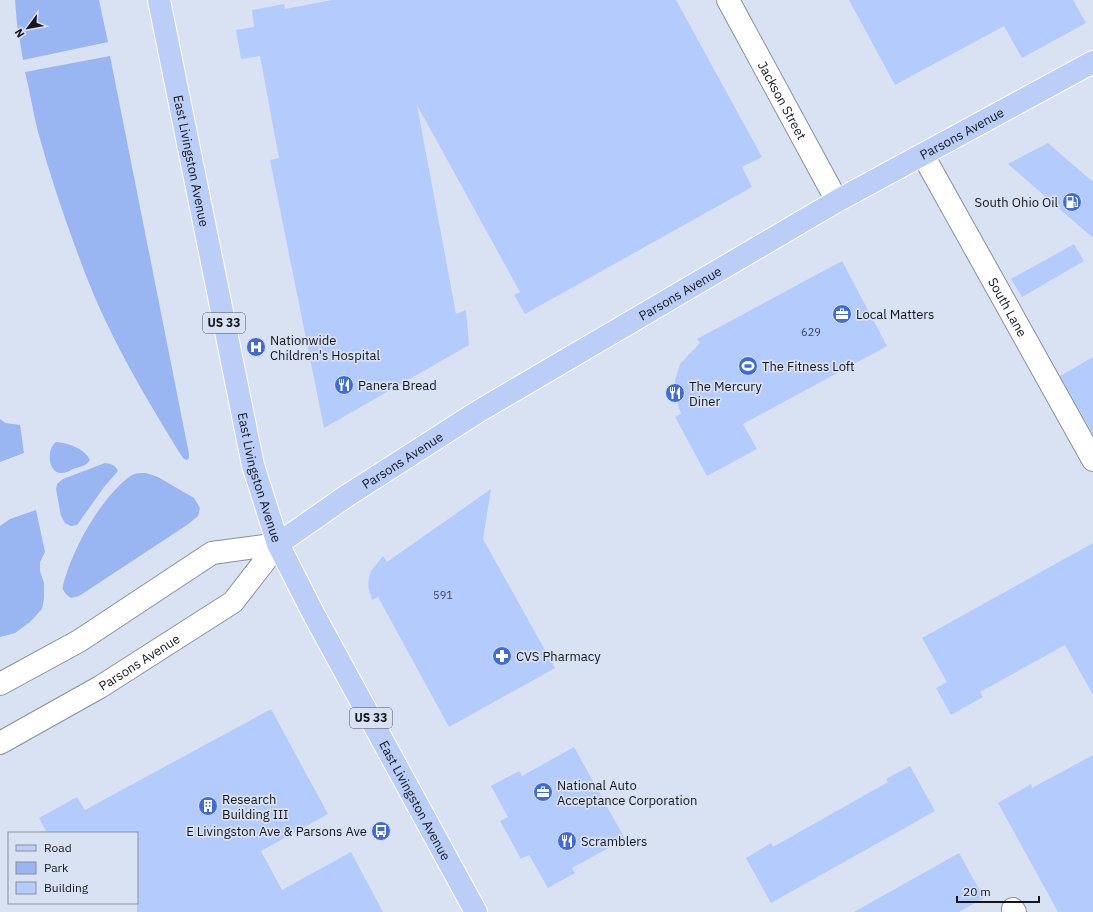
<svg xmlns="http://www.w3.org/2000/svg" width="1093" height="912" viewBox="0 0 1093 912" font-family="'IBM Plex Sans',sans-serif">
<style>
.green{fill:#99b5f2}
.building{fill:#b4cbfe}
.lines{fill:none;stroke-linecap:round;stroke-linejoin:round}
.minor-casing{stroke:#8890a0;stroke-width:24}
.tertiary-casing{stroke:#8890a0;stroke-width:24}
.primary-casing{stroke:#fff;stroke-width:24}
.minor{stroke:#fff;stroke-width:22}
.tertiary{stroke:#fff;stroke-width:22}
.primary{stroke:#bbcef7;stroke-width:22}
.labels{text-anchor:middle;stroke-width:3.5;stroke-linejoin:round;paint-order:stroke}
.number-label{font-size:11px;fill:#3b4354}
.shield{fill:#d9e2f3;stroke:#4e535c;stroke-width:1}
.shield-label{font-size:12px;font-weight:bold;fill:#13161c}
.street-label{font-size:13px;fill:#13161c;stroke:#d9e2f3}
.poi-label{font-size:13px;fill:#13161c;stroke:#d9e2f3;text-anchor:start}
</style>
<rect width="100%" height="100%" fill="#d9e2f3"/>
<path class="green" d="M 15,0 L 99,0 L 108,42 L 23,60 L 17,24 Z
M 110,56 L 189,454 L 189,458 L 187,460 L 184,459 L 179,452 C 144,395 109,336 85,273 C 67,226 51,179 38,132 C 33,112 30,92 25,72 Z
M 0,419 L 5,423 L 20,425 L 24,453 L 0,462 Z
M 56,442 C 68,443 84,448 90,460 C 86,466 80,467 73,469 C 70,471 65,473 61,473 C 48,473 46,449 56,442 Z
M 105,463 C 112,464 115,465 118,471 L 104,487 L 77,525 L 71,526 L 65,523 L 61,516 L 56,489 L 57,484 L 63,479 Z
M 146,473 L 158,477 L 194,498 L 200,508 L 198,516 L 187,525 L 79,596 L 71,598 C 68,596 64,593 63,589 C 62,584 66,577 67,572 C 78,540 102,498 129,477 C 134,473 139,473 146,473 Z
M 36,510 L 45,552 L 40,562 L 40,571 L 44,583 L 44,598 L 42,609 L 30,622 L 15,633 L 0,637 L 0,526 L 10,519 Z"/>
<path class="building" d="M 332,0 L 676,0 L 762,157 L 742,167 L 752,187 L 525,314 L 514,295 L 520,292 L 417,105 L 456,314 L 466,310 L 469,345 L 324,428 L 270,160 L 279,158 L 260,56 L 241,59 L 236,30 L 254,27 L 252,10 L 284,4 L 285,9 Z
M 849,0 L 1073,0 L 1086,23 L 1022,58 L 1004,26 L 895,85 Z
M 1048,143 L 1093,182 L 1093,238 L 1008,164 Z
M 1074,244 L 1084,261 L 1022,297 L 1011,279 Z
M 842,261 L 887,346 L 743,424 L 757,449 L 707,476 L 675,417 L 681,414 L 675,395 L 675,380 L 680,364 L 700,343 L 697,339 Z
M 1093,357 L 1093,434 L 1060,376 Z
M 491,489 L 483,539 L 555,668 L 449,727 L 378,597 L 372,600 L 368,586 L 369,578 L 371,571 L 383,556 L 387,562 Z
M 1093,543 L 1093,695 L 1065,645 L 980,692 L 983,697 L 951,715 L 936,688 L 947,682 L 922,638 Z
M 271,709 L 328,814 L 261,851 L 282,890 L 351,852 L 383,912 L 137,912 L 137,833 L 42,833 L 46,831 L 39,818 L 77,797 L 85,810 Z
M 574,747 L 625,839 L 572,868 L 575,873 L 548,888 L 529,855 L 521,859 L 500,821 L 508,817 L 491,786 L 519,771 L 522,776 Z
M 1093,755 L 1093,912 L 1058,912 L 998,803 L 1031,784 L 1032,788 Z
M 910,766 L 935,811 L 771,903 L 746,858 L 771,843 L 773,847 L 888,782 L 886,779 Z
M 959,853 L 984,898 L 959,912 L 854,912 Z"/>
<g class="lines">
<defs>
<g id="minor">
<path id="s1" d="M 728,0 L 837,201"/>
<path id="s2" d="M 923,155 L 1093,460"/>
<path d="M 1013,909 L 1015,912"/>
</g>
<g id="tertiary">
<path d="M 0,684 L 79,641 L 212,553 L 278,544"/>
<path id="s3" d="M 0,743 L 100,687 L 233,602 L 278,544"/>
</g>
<g id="primary">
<path id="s4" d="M 159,0 L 253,465 L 278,544 L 313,613 L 476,912"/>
<path id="s5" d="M 278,544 L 345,497 L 479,411 L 600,340 L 837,201 L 1093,62"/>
</g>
</defs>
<use href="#minor" class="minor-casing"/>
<use href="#tertiary" class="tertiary-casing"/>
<use href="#primary" class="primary-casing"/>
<use href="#minor" class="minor"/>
<use href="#tertiary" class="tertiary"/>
<use href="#primary" class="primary"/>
</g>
<defs>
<symbol id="fuel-disc" viewBox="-11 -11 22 22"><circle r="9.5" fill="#406bdc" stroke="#d9e2f3"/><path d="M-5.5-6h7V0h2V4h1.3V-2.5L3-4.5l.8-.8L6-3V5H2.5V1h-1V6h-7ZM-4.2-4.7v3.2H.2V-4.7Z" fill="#fff"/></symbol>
<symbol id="office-disc" viewBox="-11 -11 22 22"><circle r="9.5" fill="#406bdc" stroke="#d9e2f3"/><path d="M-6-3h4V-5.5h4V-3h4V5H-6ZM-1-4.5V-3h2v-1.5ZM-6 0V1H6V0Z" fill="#fff"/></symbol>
<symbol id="hospital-disc" viewBox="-11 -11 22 22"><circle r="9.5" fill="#406bdc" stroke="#d9e2f3"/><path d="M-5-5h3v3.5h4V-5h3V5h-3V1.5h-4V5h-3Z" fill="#fff"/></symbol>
<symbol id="stadium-disc" viewBox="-11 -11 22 22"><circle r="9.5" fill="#406bdc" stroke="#d9e2f3"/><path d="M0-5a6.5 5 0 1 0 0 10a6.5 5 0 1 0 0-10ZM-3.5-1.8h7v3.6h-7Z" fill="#fff"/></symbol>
<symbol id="restaurant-disc" viewBox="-11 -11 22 22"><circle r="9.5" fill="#406bdc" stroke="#d9e2f3"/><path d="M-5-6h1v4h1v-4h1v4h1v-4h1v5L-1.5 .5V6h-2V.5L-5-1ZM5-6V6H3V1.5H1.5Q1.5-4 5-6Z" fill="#fff"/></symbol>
<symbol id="pharmacy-disc" viewBox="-11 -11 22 22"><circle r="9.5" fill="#406bdc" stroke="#d9e2f3"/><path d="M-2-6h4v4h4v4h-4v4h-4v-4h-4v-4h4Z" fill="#fff"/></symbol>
<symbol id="building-disc" viewBox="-11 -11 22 22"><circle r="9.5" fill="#406bdc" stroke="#d9e2f3"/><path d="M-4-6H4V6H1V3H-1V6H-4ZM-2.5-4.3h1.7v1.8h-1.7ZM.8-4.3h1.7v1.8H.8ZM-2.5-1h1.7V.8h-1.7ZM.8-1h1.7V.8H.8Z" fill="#fff"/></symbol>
<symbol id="bus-disc" viewBox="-11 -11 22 22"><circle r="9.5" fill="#406bdc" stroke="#d9e2f3"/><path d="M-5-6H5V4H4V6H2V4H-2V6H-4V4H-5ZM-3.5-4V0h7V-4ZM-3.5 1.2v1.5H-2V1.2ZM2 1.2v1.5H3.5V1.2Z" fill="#fff"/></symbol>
</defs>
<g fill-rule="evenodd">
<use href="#fuel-disc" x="1061" y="191" width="22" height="22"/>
<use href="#office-disc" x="831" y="303" width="22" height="22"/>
<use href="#hospital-disc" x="245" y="336" width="22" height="22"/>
<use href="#stadium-disc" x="737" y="355" width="22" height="22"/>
<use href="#restaurant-disc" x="333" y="374" width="22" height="22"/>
<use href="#restaurant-disc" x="664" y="382" width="22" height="22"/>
<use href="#pharmacy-disc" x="491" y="645" width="22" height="22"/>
<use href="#office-disc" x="532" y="781" width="22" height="22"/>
<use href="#building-disc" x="197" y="795" width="22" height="22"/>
<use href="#bus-disc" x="370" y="820" width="22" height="22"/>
<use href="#restaurant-disc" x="556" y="830" width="22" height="22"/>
</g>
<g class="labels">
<g class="number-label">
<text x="811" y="336">629</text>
<text x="443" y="599">591</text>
</g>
<g class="shield">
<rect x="203" y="313" width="42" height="20" rx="3"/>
<rect x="350" y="708" width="42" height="20" rx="3"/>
</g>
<g class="shield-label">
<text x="224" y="327">US 33</text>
<text x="371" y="722">US 33</text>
</g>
<g class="street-label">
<text dy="5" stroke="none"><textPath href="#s1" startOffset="114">Jackson Street</textPath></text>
<text dy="5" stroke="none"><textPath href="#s5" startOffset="798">Parsons Avenue</textPath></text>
<text dy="5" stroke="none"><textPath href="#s4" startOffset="164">East Livingston Avenue</textPath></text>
<text dy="5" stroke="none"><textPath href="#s5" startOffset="474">Parsons Avenue</textPath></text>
<text dy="5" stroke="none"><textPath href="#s2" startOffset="174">South Lane</textPath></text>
<text dy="5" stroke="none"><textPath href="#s5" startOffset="150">Parsons Avenue</textPath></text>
<text dy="5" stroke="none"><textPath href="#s4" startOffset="488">East Livingston Avenue</textPath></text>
<text dy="5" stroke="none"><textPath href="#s3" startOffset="161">Parsons Avenue</textPath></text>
<text dy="5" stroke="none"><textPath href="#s4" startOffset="848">East Livingston Avenue</textPath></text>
</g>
<g class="poi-label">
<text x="1058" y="207" text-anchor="end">South Ohio Oil</text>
<text x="856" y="319">Local Matters</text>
<text x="270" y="345">Nationwide<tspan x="270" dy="15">Children's Hospital</tspan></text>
<text x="762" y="371">The Fitness Loft</text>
<text x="358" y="390">Panera Bread</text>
<text x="689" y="391">The Mercury<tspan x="689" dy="15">Diner</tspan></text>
<text x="516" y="661">CVS Pharmacy</text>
<text x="557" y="790">National Auto<tspan x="557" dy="15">Acceptance Corporation</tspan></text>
<text x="222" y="804">Research<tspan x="222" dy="15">Building III</tspan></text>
<text x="367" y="836" text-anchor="end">E Livingston Ave &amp; Parsons Ave</text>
<text x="581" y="846">Scramblers</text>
</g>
</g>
<rect x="8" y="832" width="130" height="72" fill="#d9e2f3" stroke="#8a909d"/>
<rect x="16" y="845" width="20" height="6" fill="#bbcef7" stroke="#8a909d"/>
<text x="44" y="852" font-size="12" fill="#13161c">Road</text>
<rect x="16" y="862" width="20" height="12" fill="#99b5f2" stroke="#8a909d"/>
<text x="44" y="872" font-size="12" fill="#13161c">Park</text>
<rect x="16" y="882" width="20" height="12" fill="#b4cbfe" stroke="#8a909d"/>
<text x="44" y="892" font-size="12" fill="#13161c">Building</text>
<g transform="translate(28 28) rotate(238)" stroke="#d9e2f3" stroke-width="3" paint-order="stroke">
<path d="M0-3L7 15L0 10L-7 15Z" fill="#13161c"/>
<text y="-6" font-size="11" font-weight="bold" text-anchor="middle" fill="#13161c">N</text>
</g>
<path d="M957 896v6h82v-6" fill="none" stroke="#13161c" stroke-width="2"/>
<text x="963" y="896" font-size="12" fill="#13161c" stroke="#d9e2f3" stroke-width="3" paint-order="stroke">20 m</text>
</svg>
